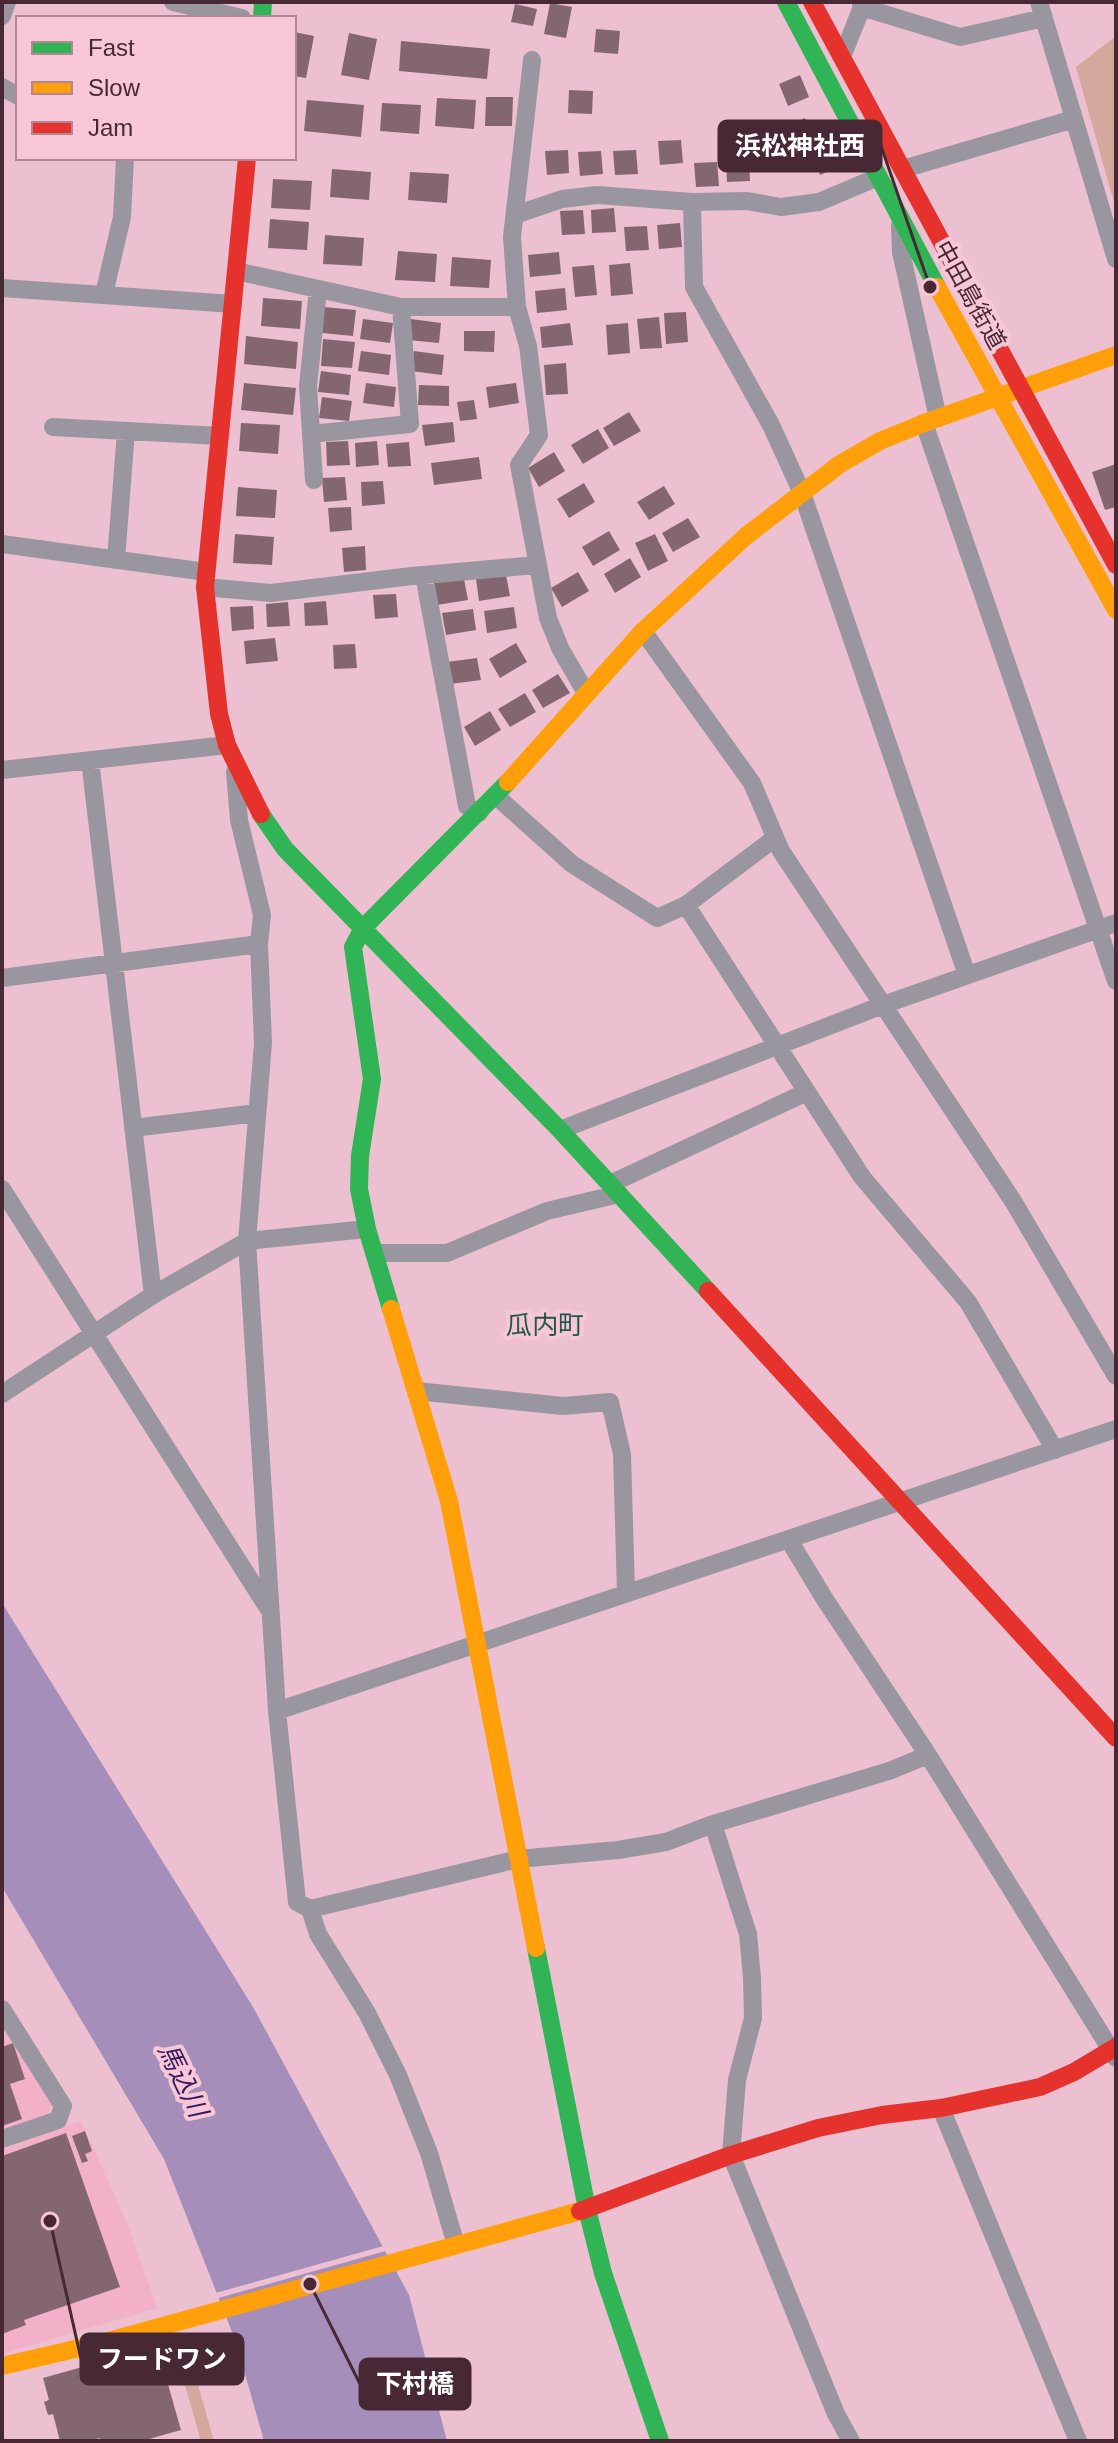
<svg xmlns="http://www.w3.org/2000/svg" width="1118" height="2443" viewBox="0 0 1118 2443" font-family="Arial,'Noto Sans JP',sans-serif">
<style>
.built{fill:#f3b1c9}
.green{fill:#d5a89d}
.water{fill:#a58eb9}
.pier{fill:#ecc0d0}
.building{fill:#846671}
.lines{fill:none;stroke-linecap:round;stroke-linejoin:round}
.street{stroke:#9a969f;stroke-width:18}
.fast{stroke:#30b455;stroke-width:18}
.slow{stroke:#ff9f0a;stroke-width:18}
.jam{stroke:#e5322d;stroke-width:18}
.labels{text-anchor:middle;stroke-width:8;stroke-linejoin:round;paint-order:stroke}
.street-label{font-size:24px;fill:#472834;stroke:#f7c7d7}
.neighbourhood-label{font-size:26px;fill:#21564a;stroke:#f7c7d7}
.water-label{font-size:26px;font-style:italic;fill:#33195c;stroke:#f7c7d7}
.leader{fill:none;stroke:#472834;stroke-width:3}
.callout-dot{fill:#472834;stroke:#f7c7d7;stroke-width:3}
.callout{fill:#472834;stroke:#472834;stroke-width:3}
.callout-label{font-size:26px;text-anchor:middle;font-weight:bold;fill:#fff}
</style>
<rect width="100%" height="100%" fill="#ecc0d0"/>
<path class="built" d="M 2,2025 L 52,2104 L 48,2114 L 2,2130 Z
M 81,2121 L 128,2225 L 157,2308 L 2,2354 L 2,2149 Z"/>
<path class="green" d="M 1116,36 L 1116,210 L 1076,67 Z
M 177,2335 L 182,2335 L 185,2339 L 214,2441 L 201,2441 L 173,2343 L 173,2338 Z"/>
<path class="water" d="M 2,1603 L 253,2007 L 409,2295 L 447,2441 L 264,2441 L 236,2342 L 164,2159 L 2,1887 Z"/>
<path class="pier" d="M 387,2245 L 389,2250 L 215,2299 L 212,2294 Z"/>
<path class="building" d="M 550,3 L 572,7 L 566,38 L 544,34 Z
M 515,4 L 537,9 L 533,26 L 511,22 Z
M 596,29 L 620,31 L 618,54 L 594,52 Z
M 294,32 L 314,36 L 306,78 L 294,76 Z
M 349,33 L 377,39 L 369,80 L 341,75 Z
M 401,41 L 490,49 L 487,79 L 399,71 Z
M 800,75 L 809,97 L 788,106 L 779,84 Z
M 569,90 L 593,91 L 592,114 L 568,113 Z
M 486,97 L 513,97 L 512,126 L 485,126 Z
M 437,98 L 476,100 L 474,129 L 435,126 Z
M 307,100 L 364,105 L 361,137 L 304,131 Z
M 382,103 L 421,105 L 419,134 L 380,131 Z
M 805,118 L 815,140 L 793,149 L 784,127 Z
M 681,140 L 683,163 L 660,165 L 658,141 Z
M 832,144 L 841,166 L 820,175 L 811,152 Z
M 568,150 L 569,173 L 547,175 L 545,151 Z
M 636,150 L 638,174 L 615,175 L 613,151 Z
M 601,151 L 603,174 L 580,176 L 578,152 Z
M 749,157 L 750,181 L 727,182 L 726,159 Z
M 717,162 L 719,186 L 696,187 L 694,163 Z
M 332,169 L 371,172 L 369,200 L 330,197 Z
M 410,172 L 449,174 L 447,203 L 408,200 Z
M 273,179 L 312,181 L 310,210 L 271,208 Z
M 614,208 L 616,232 L 592,233 L 591,210 Z
M 583,210 L 585,234 L 562,235 L 560,211 Z
M 270,219 L 309,222 L 307,250 L 268,248 Z
M 680,223 L 682,247 L 659,249 L 657,225 Z
M 647,226 L 649,250 L 626,251 L 624,227 Z
M 325,235 L 364,238 L 362,266 L 323,264 Z
M 398,251 L 437,254 L 435,282 L 395,280 Z
M 559,252 L 561,274 L 530,277 L 528,255 Z
M 452,257 L 491,260 L 489,288 L 450,286 Z
M 630,263 L 633,294 L 611,296 L 609,265 Z
M 594,265 L 597,295 L 575,297 L 572,267 Z
M 565,288 L 567,310 L 537,313 L 535,291 Z
M 263,298 L 302,301 L 300,329 L 261,326 Z
M 324,307 L 356,310 L 353,336 L 322,333 Z
M 686,312 L 688,342 L 666,344 L 664,313 Z
M 659,317 L 662,348 L 640,349 L 637,319 Z
M 363,319 L 393,323 L 390,343 L 360,339 Z
M 411,319 L 441,323 L 439,343 L 408,340 Z
M 570,323 L 573,345 L 542,348 L 540,327 Z
M 628,323 L 630,353 L 608,355 L 606,325 Z
M 464,331 L 495,331 L 494,352 L 464,351 Z
M 246,336 L 298,342 L 296,369 L 244,364 Z
M 323,339 L 355,342 L 352,368 L 321,366 Z
M 361,351 L 391,355 L 389,375 L 358,371 Z
M 414,351 L 444,355 L 442,375 L 411,371 Z
M 566,363 L 568,394 L 546,395 L 544,365 Z
M 321,371 L 351,375 L 349,395 L 318,392 Z
M 244,383 L 296,388 L 293,415 L 241,410 Z
M 366,383 L 396,387 L 394,407 L 363,403 Z
M 516,383 L 519,403 L 489,408 L 486,387 Z
M 419,385 L 449,386 L 449,406 L 418,405 Z
M 322,397 L 352,401 L 349,421 L 319,418 Z
M 474,400 L 477,419 L 460,421 L 457,402 Z
M 629,412 L 641,431 L 614,446 L 603,428 Z
M 453,422 L 455,442 L 425,446 L 422,425 Z
M 241,423 L 280,425 L 278,454 L 239,451 Z
M 598,429 L 609,448 L 583,464 L 571,445 Z
M 348,441 L 350,465 L 327,466 L 326,442 Z
M 377,441 L 379,465 L 356,467 L 355,443 Z
M 409,442 L 411,466 L 388,467 L 386,444 Z
M 554,452 L 565,471 L 539,487 L 528,468 Z
M 479,457 L 482,479 L 434,485 L 431,463 Z
M 1116,464 L 1116,507 L 1105,510 L 1092,472 Z
M 345,477 L 347,500 L 324,502 L 322,478 Z
M 383,481 L 385,504 L 362,506 L 361,482 Z
M 584,483 L 595,502 L 569,518 L 557,499 Z
M 664,486 L 675,504 L 649,520 L 637,502 Z
M 238,487 L 277,490 L 275,518 L 236,516 Z
M 351,507 L 352,530 L 330,532 L 328,508 Z
M 688,518 L 700,537 L 673,552 L 662,533 Z
M 609,531 L 620,550 L 593,566 L 582,547 Z
M 235,534 L 274,537 L 272,565 L 233,563 Z
M 655,534 L 668,561 L 648,571 L 635,543 Z
M 365,546 L 366,570 L 344,572 L 342,548 Z
M 630,558 L 641,577 L 615,593 L 604,574 Z
M 578,572 L 589,591 L 562,607 L 551,588 Z
M 506,575 L 510,596 L 479,601 L 476,579 Z
M 464,579 L 468,600 L 437,605 L 434,583 Z
M 396,594 L 398,617 L 375,619 L 373,595 Z
M 326,601 L 328,625 L 305,626 L 304,603 Z
M 288,602 L 290,626 L 267,627 L 266,604 Z
M 253,606 L 254,629 L 232,631 L 230,607 Z
M 514,607 L 517,628 L 487,633 L 484,611 Z
M 473,609 L 476,630 L 446,635 L 442,613 Z
M 275,638 L 278,661 L 246,664 L 244,641 Z
M 516,643 L 527,662 L 500,678 L 489,659 Z
M 355,644 L 357,668 L 334,669 L 333,645 Z
M 477,658 L 481,680 L 450,684 L 447,662 Z
M 558,674 L 570,693 L 543,708 L 532,690 Z
M 525,693 L 536,712 L 510,727 L 498,709 Z
M 490,711 L 501,730 L 475,746 L 464,727 Z
M 13,2043 L 25,2079 L 10,2084 L 22,2119 L 2,2126 L 2,2047 Z
M 85,2131 L 92,2151 L 85,2154 L 88,2161 L 82,2163 L 72,2136 Z
M 66,2133 L 120,2287 L 24,2320 L 26,2325 L 2,2334 L 2,2156 Z
M 157,2346 L 181,2430 L 142,2441 L 101,2441 L 100,2438 L 87,2441 L 60,2441 L 53,2414 L 48,2415 L 44,2402 L 49,2400 L 43,2378 Z"/>
<g class="lines">
<path class="street" d="M 173,2 L 242,18
M 1039,2 L 1116,259
M 861,7 L 960,37 L 1044,18
M 2,16 L 7,2
M 842,57 L 864,2
M 532,60 L 512,237 L 517,307 L 528,346 L 539,435 L 519,465 L 548,618 L 560,648 L 586,693
M 2,87 L 18,96
M 903,169 L 1074,119
M 692,202 L 694,287 L 771,425 L 802,493 L 967,975
M 515,215 L 562,199 L 597,195 L 692,202 L 747,201 L 781,207 L 819,202 L 878,177
M 900,225 L 901,252 L 938,418
M 236,271 L 401,307 L 517,307
M 2,288 L 233,304
M 104,294 L 122,217 L 125,158
M 924,423 L 1116,981
M 53,427 L 220,436
M 311,434 L 410,424 L 401,307
M 314,480 L 308,386 L 318,289
M 2,544 L 206,572
M 116,560 L 126,431
M 424,575 L 467,806 L 479,813
M 205,587 L 271,593 L 412,576 L 537,565
M 643,631 L 752,783 L 781,851 L 1013,1201 L 1116,1376
M 90,760 L 153,1295
M 2,770 L 227,745
M 235,772 L 239,820 L 262,915 L 259,944 L 263,1043 L 247,1241 L 277,1711 L 297,1902 L 310,1909 L 318,1934 L 367,2013 L 398,2075 L 429,2153 L 456,2245
M 496,796 L 572,864 L 657,918 L 686,905 L 775,838
M 686,905 L 862,1177 L 968,1302 L 1055,1450
M 2,978 L 259,944
M 133,1128 L 257,1113
M 560,1130 L 883,1005 L 1116,923
M 610,1184 L 807,1092
M 2,1189 L 268,1608
M 374,1253 L 447,1253 L 547,1211 L 619,1194
M 416,1391 L 563,1406 L 610,1402 L 622,1454 L 626,1592
M 2,1394 L 153,1295 L 247,1241 L 367,1229
M 789,1540 L 824,1598 L 928,1755 L 1116,2058
M 277,1711 L 1116,1429
M 713,1824 L 748,1934 L 752,1978 L 753,2018 L 737,2080 L 731,2155 L 836,2414 L 851,2441
M 310,1909 L 518,1859 L 618,1850 L 666,1842 L 713,1824 L 889,1771 L 928,1755
M 2,2009 L 63,2106 L 58,2120 L 2,2139
M 941,2108 L 1078,2441"/>
<path class="fast" d="M 786,2 L 937,287
M 262,18 L 263,2
M 261,814 L 285,849 L 560,1130 L 708,1291
M 391,1309 L 367,1229 L 359,1189 L 360,1156 L 372,1079 L 353,947 L 363,928 L 508,782
M 536,1948 L 587,2209 L 603,2273 L 660,2441"/>
<path class="slow" d="M 937,287 L 1116,610
M 508,782 L 643,631 L 746,536 L 840,464 L 880,441 L 924,423 L 1116,355
M 391,1309 L 449,1501 L 536,1948
M 2,2366 L 105,2342 L 580,2211"/>
<path class="jam" d="M 812,2 L 1116,565
M 247,158 L 205,587 L 219,714 L 227,745 L 261,814
M 708,1291 L 1116,1738
M 580,2211 L 731,2155 L 818,2128 L 882,2115 L 941,2108 L 1040,2087 L 1074,2072 L 1116,2047"/>
</g>
<g class="labels">
<g class="street-label">
<text transform="translate(970 295) rotate(61)" y="8">中田島街道</text>
</g>
<g class="neighbourhood-label">
<text x="545" y="1334">瓜内町</text>
</g>
<g class="water-label">
<text transform="translate(183 2080) rotate(64)" y="9">馬込川</text>
</g>
</g>
<path class="leader" d="M930 287L881 146M50 2221L81 2359M310 2284L360 2384"/>
<g class="callout-dot">
<circle cx="930" cy="287" r="8"/>
<circle cx="50" cy="2221" r="8"/>
<circle cx="310" cy="2284" r="8"/>
</g>
<g class="callout">
<rect x="719" y="121" width="162" height="50" rx="8"/>
<rect x="81" y="2334" width="162" height="50" rx="8"/>
<rect x="360" y="2359" width="110" height="50" rx="8"/>
</g>
<g class="callout-label">
<text x="800" y="155">浜松神社西</text>
<text x="162" y="2368">フードワン</text>
<text x="415" y="2393">下村橋</text>
</g>
<rect width="1118" height="2443" fill="none" stroke="#472834" stroke-width="8"/>
<rect x="16" y="16" width="280" height="144" fill="#f7c7d7" stroke="#b18796" stroke-width="2"/>
<rect x="32" y="42" width="40" height="12" fill="#30b455" stroke="#b18796" stroke-width="2"/>
<text x="88" y="56" font-size="24" fill="#472834">Fast</text>
<rect x="32" y="82" width="40" height="12" fill="#ff9f0a" stroke="#b18796" stroke-width="2"/>
<text x="88" y="96" font-size="24" fill="#472834">Slow</text>
<rect x="32" y="122" width="40" height="12" fill="#e5322d" stroke="#b18796" stroke-width="2"/>
<text x="88" y="136" font-size="24" fill="#472834">Jam</text>
</svg>
